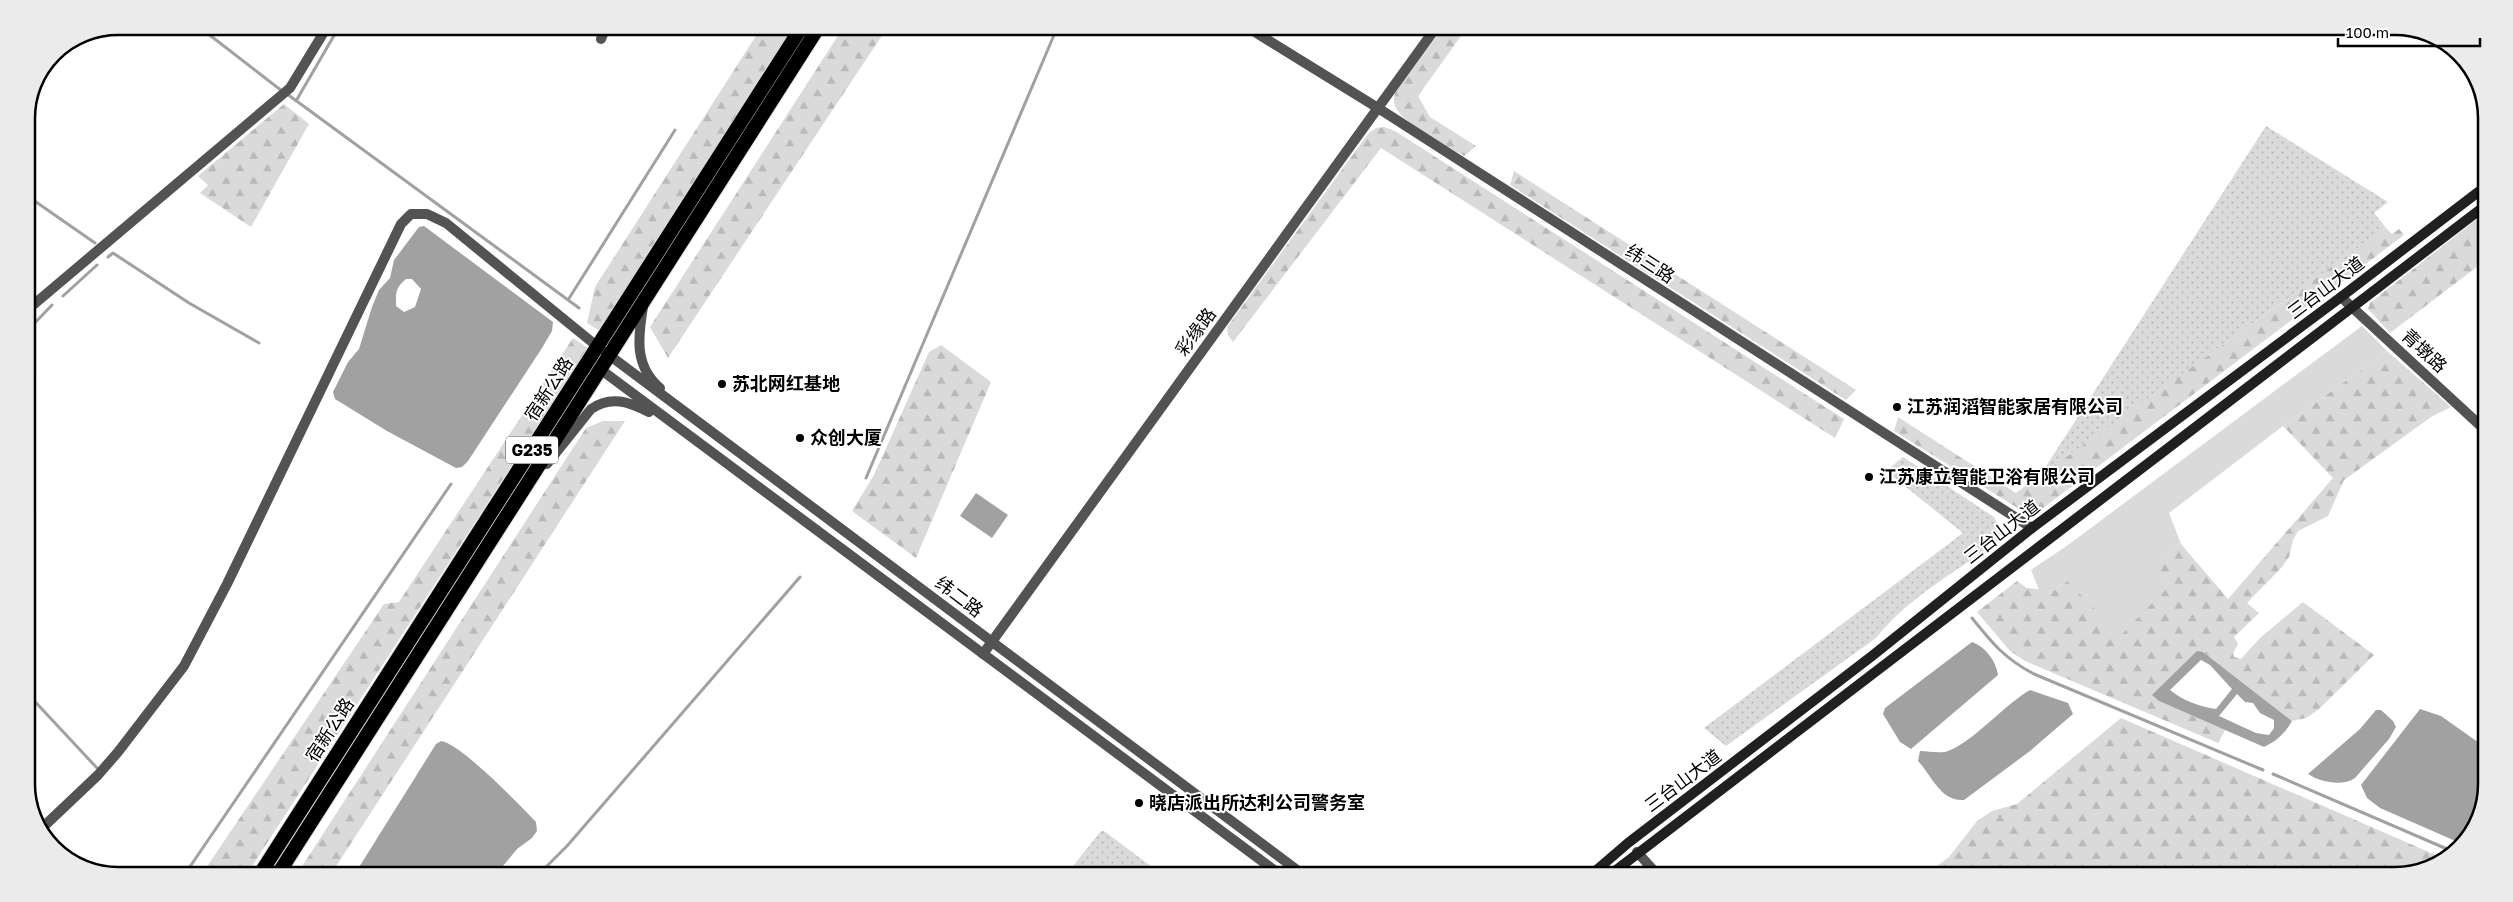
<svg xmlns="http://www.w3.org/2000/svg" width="2513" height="902" viewBox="0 0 2513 902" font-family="'Golos Text','Noto Sans SC',sans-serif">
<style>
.grass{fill:url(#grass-dots)}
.forest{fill:url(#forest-firs)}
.garden{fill:#dadada}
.water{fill:#a1a1a1;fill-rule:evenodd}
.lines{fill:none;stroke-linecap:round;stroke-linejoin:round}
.stream{stroke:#a1a1a1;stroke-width:3}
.trunk-casing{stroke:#dbdbdb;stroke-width:16}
.minor{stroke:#535353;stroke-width:10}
.tertiary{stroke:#535353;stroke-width:10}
.secondary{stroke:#202020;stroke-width:10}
.trunk{stroke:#000;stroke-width:14}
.poi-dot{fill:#000;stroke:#fff;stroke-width:2}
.labels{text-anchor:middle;stroke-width:4;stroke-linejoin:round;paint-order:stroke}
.shield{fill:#fff;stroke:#4c4c4c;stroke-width:1}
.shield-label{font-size:16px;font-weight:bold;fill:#000}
.street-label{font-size:18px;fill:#000;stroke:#fff}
.poi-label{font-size:18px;font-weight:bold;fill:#000;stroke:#fff;text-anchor:start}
.rim{fill:none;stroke:#000;stroke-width:2.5}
</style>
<defs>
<pattern id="grass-dots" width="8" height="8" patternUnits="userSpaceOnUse" patternTransform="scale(1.25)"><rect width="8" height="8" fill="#dadada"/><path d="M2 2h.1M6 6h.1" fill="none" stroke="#b9b9b9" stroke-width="1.8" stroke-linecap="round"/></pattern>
<pattern id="forest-firs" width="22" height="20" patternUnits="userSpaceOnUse" patternTransform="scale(1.25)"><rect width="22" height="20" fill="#dadada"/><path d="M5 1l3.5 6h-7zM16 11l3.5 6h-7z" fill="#b9b9b9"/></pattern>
</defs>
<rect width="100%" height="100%" fill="#fff"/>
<path class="grass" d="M 2266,126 L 2388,202 L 2374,213 L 2386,228 L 2039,477 Z
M 1903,457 L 1994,517 L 2002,533 L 1996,543 C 1955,572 1908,598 1876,638 L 1726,746 L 1704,728 L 1963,533 L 1886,471 Z
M 1101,831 L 1104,831 L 1160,873 L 1083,873 L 1073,866 Z"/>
<path class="forest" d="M 761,28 L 794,28 L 600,331 L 587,323 L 595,287 Z
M 843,28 L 887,28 L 668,358 L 650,327 Z
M 1442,29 L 1466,29 L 1418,96 L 1430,117 L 1476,146 L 1464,156 C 1448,146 1403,123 1396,108 C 1393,103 1394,99 1395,93 Z
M 284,104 L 309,124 L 251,227 L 200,193 L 208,185 L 198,176 Z
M 1384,127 L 1395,131 L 1844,419 L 1835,438 L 1381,148 L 1233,342 L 1228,335 L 1227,327 L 1368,134 L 1376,128 Z
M 1514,171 L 1856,390 L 1846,400 L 1510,185 Z
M 2486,212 L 2486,260 L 2390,333 L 2368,309 L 2370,303 Z
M 2386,228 L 2392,234 L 2399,229 L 2404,235 L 2043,508 L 2019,509 L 1894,431 L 1898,417 L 2016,493 Z
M 573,338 L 588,348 L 249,871 L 204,871 L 384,604 L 399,602 Z
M 941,345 L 991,382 L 916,558 L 852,511 L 874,475 L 929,352 Z
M 2387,351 L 2451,407 L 2431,417 L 2344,480 L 2328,516 L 2298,531 L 2293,540 L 2289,557 L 2282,567 L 2247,603 L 2259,613 L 2234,637 L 2238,644 L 2233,653 L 2234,657 L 2241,659 L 2260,638 L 2303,602 L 2374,655 L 2318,710 L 2306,718 L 2292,721 L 2203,652 L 2159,701 L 2225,730 L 2218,743 L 2025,661 L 2010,651 L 1977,612 L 2017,581 L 2027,588 L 2053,591 L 2067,581 L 2171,584 L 2148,564 L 2181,544 L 2228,599 L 2333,478 L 2283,426 Z
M 603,421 L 625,421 L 333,871 L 299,871 L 586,428 Z
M 2121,718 L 2445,859 L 2395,876 L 1925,875 L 1949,857 L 1977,821 L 1992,811 L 2017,804 Z"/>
<path class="garden" d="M 2362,326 L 2387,351 L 2283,426 L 2169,513 L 2181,544 L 2149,564 L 2171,584 L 2121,635 L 2067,581 L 2053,591 L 2039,590 L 2031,570 L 2068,545 Z"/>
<path class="water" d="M 424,226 L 553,322 L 552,331 L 542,348 L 468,461 L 462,467 L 456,468 L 387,431 L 335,399 L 333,392 L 348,362 L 359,349 L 372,307 L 379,290 L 390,278 L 394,260 L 419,227 ZM 406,279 L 412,279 L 421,289 L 415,307 L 404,312 L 396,306 C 396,293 395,288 406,279 Z
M 976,493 L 1008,515 L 992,538 L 960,516 Z
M 1972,642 C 1986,647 1996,661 1998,675 L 1911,749 L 1900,742 L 1883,714 L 1885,708 Z
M 2197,651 L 2203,652 L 2292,721 C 2285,733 2277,741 2264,747 L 2159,701 L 2152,695 ZM 2201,660 L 2210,665 L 2232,689 L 2216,709 C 2200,707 2182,700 2170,690 ZM 2237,694 L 2245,702 L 2253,703 L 2260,713 L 2274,720 L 2274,728 L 2269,735 L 2256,733 L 2219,716 Z
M 2030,690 L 2068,703 L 2073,714 L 2030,751 L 1964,800 C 1941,802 1932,776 1918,761 L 1920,751 C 1928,751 1941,754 1948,751 C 1973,742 2004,705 2030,690 Z
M 2420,709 L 2441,716 L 2482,745 L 2482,813 L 2460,843 L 2380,808 L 2367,798 L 2361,785 Z
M 2376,710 L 2381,710 L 2393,721 L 2396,727 L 2389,739 L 2355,778 C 2342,787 2320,782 2308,774 L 2360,729 Z
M 441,741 C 461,744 520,805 536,822 L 537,831 L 532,838 L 517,849 L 498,872 L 356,872 L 436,744 Z"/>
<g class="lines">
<path class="stream" d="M 198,26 L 282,91
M 287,94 L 579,308
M 296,101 L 339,27
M 26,195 L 95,243
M 108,257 L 113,253 L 189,303 L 259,343
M 63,296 L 97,265
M 568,300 L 675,130
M 27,331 L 52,305
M 866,478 L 1057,28
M 1972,618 C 1992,643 2005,659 2034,674 L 2263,770
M 26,692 L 97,768
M 2273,774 L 2454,852
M 187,871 L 451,484
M 541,872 L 567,846 L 800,577"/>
<defs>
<path id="trunk" d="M 262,871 L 801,28
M 280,871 L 818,28"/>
</defs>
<use href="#trunk" class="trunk-casing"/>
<path class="minor" d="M 1250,29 L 1378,108 L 2032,528
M 601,39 L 606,27
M 2341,297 L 2484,429
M 26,311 L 290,88 L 327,27
M 983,654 L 1435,29
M 41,829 L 98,775 L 118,752 L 184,666 L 227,584 L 401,224 L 411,214 L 427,214 L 446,223 L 598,347
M 42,832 L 62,852
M 1637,852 L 1657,874"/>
<path class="tertiary" d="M 643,307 C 638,337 634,366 660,388
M 605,352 L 1301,873
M 600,369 L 1278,873
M 547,464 L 591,409 C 611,395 629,402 649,412"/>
<path class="secondary" d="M 1592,874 L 1628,843 L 1872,656 L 2032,528 L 2341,297 L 2486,186
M 1611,874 L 2486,205"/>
<use href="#trunk" class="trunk"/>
</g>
<g class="poi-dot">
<circle cx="722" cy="384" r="5"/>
<circle cx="1897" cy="407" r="5"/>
<circle cx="800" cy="438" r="5"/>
<circle cx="1869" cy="477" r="5"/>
<circle cx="1139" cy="803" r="5"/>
</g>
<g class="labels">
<rect class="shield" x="506" y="436.5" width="52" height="27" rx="4"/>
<g class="shield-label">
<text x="532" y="456">G235</text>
</g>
<g class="street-label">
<text transform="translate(1650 264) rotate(33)" y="6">纬三路</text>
<text transform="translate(2326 288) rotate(-37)" y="6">三台山大道</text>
<text transform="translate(1196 332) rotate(-54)" y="6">彩缘路</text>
<text transform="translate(2424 351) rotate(43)" y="6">青墩路</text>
<text transform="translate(549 389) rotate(-57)" y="6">宿新公路</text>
<text transform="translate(2002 532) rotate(-38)" y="6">三台山大道</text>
<text transform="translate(959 597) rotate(37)" y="6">纬二路</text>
<text transform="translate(330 730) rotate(-57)" y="6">宿新公路</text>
<text transform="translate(1683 781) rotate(-37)" y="6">三台山大道</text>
</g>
<g class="poi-label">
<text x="732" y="390">苏北网红基地</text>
<text x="1907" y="413">江苏润滔智能家居有限公司</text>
<text x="810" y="444">众创大厦</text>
<text x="1879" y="483">江苏康立智能卫浴有限公司</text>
<text x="1149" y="809">晓店派出所达利公司警务室</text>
</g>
</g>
<path d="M0 0H2513V902H0ZM118 35H2395A83 83 0 0 1 2478 118V784A83 83 0 0 1 2395 867H118A83 83 0 0 1 35 784V118A83 83 0 0 1 118 35Z" fill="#ebebeb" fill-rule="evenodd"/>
<path class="rim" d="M118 35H2395A83 83 0 0 1 2478 118V784A83 83 0 0 1 2395 867H118A83 83 0 0 1 35 784V118A83 83 0 0 1 118 35Z"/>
<path d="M2338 38v8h142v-8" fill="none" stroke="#000000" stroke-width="2.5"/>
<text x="2346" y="38" font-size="15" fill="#000000" stroke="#ffffff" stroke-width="4" paint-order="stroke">100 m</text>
</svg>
